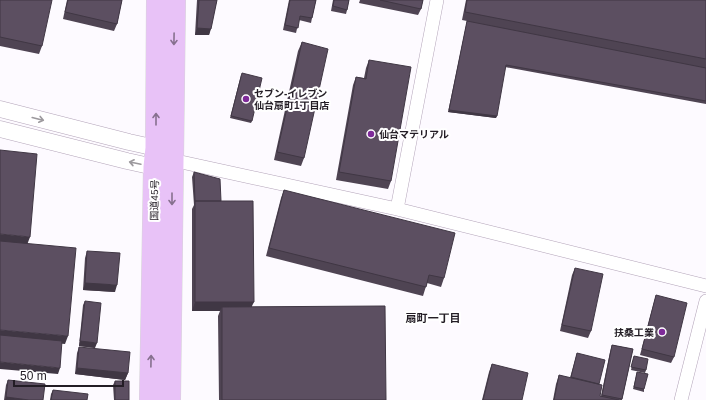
<svg xmlns="http://www.w3.org/2000/svg" width="706" height="400" viewBox="0 0 706 400" font-family="Arial,'Noto Sans JP',sans-serif">
<style>
.lines{fill:none;stroke-linecap:round;stroke-linejoin:round}
.minor-casing{stroke:#b3a4b9;stroke-width:14}
.tertiary-casing{stroke:#b3a4b9;stroke-width:17}
.trunk-casing{stroke:#d7d6d8;stroke-width:22}
.minor{stroke:#fff;stroke-width:13}
.tertiary{stroke:#fff;stroke-width:16}
.trunk{stroke:#e8c2f7;stroke-width:21}
.wall{fill:#4f4453}
.shaded-wall{fill:#403744}
.building{fill:#5c4f61;stroke:#403744}
.oneway{stroke:#86708e}
.oneway2{stroke:#9c999d}
.poi-dot{fill:#7f2b9a;stroke:#fff;stroke-width:1.5}
.labels{text-anchor:middle;stroke-width:4;stroke-linejoin:round;paint-order:stroke}
.poi-label{font-size:10px;font-weight:bold;fill:#231d25;stroke:#fff;text-anchor:start}
.street-label{font-size:10px;fill:#231d25;stroke:#fff}
.neighbourhood-label{font-size:11px;font-weight:bold;fill:#231d25;stroke:#fff}
</style>
<rect width="100%" height="100%" fill="#fdfaff"/>
<g class="lines">
<defs>
<path id="minor" d="M 172,160 L 397,209 L 706,286
M 397,209 L 437,0
M 681,400 L 706,301"/>
<path id="tertiary" d="M 0,109 L 129,142 L 156,148 L 165,155
M 0,129 L 127,161 L 154,167 L 165,163"/>
<path id="trunk" d="M 150,400 L 154,167 L 156,148 L 157,0
M 170,400 C 172,267 173,133 175,0"/>
</defs>
<use href="#minor" class="minor-casing"/>
<use href="#tertiary" class="tertiary-casing"/>
<use href="#trunk" class="trunk-casing"/>
<use href="#minor" class="minor"/>
<use href="#tertiary" class="tertiary"/>
<use href="#trunk" class="trunk"/>
</g>
<path class="wall" d="M 0,0 L 42,46 L 39,54 L 0,46 Z
M 67,0 L 122,0 L 117,24 L 114,31 L 63,19 Z
M 197,0 L 217,0 L 209,35 L 195,35 Z
M 289,0 L 316,0 L 312,18 L 311,23 L 299,20 L 296,33 L 283,30 Z
M 333,0 L 349,0 L 347,10 L 346,14 L 331,11 Z
M 360,0 L 423,0 L 421,9 L 418,15 L 359,3 Z
M 466,0 L 706,0 L 706,68 L 522,32 L 706,68 L 706,104 L 505,67 L 496,118 L 448,112 L 467,21 L 462,20 Z
M 302,42 L 304,158 L 301,166 L 274,160 L 298,51 Z
M 369,60 L 391,181 L 388,189 L 336,180 L 353,85 L 356,77 L 364,78 L 366,68 Z
M 241,75 L 252,121 L 251,123 L 230,118 Z
M 194,172 L 221,201 L 252,307 L 386,400 L 219,400 L 218,316 L 220,311 L 192,311 L 192,209 L 194,205 L 192,177 Z
M 284,190 L 444,278 L 441,287 L 427,283 L 423,296 L 266,256 L 281,198 Z
M 87,251 L 115,292 L 83,290 L 85,258 Z
M 575,268 L 591,331 L 588,338 L 560,331 L 572,275 Z
M 656,295 L 674,357 L 671,363 L 640,355 L 654,302 Z
M 85,301 L 95,348 L 79,346 L 83,305 Z
M 612,345 L 633,349 L 622,400 L 553,400 L 556,384 L 559,375 L 570,378 L 577,353 L 599,384 L 600,396 L 601,396 L 610,352 Z
M 79,347 L 128,373 L 125,380 L 75,374 L 77,353 Z
M 634,356 L 646,370 L 645,373 L 631,370 Z
M 492,364 L 522,400 L 482,400 L 489,372 Z
M 637,372 L 644,389 L 644,392 L 633,389 Z
M 8,380 L 43,400 L 4,400 L 6,385 Z
M 115,381 L 129,400 L 114,400 L 113,385 Z
M 53,390 L 87,400 L 50,400 L 51,394 Z"/>
<path class="shaded-wall" d="M 197,28 L 211,29 L 209,35 L 195,35 Z
M 449,110 L 497,116 L 496,118 L 448,112 Z
M 0,234 L 30,237 L 27,245 L 0,243 Z
M 85,283 L 117,285 L 115,292 L 83,290 Z
M 195,302 L 254,302 L 250,310 L 222,307 L 220,311 L 192,311 Z
M 0,330 L 68,336 L 65,344 L 0,338 Z
M 80,341 L 97,343 L 95,348 L 79,346 Z
M 0,362 L 60,368 L 58,374 L 0,369 Z
M 77,368 L 128,373 L 125,380 L 75,374 Z
M 6,397 L 29,400 L 5,400 Z"/>
<path class="building" d="M 0,0 L 52,0 L 42,46 L 0,37 Z
M 68,0 L 122,0 L 117,24 L 65,12 Z
M 199,0 L 217,0 L 211,29 L 197,28 Z
M 290,0 L 316,0 L 312,18 L 300,16 L 298,28 L 285,25 Z
M 334,0 L 349,0 L 347,10 L 333,6 Z
M 380,0 L 423,0 L 421,9 Z
M 467,0 L 706,0 L 706,59 L 465,12 Z
M 467,21 L 706,68 L 706,101 L 506,65 L 497,116 L 449,110 Z
M 302,42 L 328,49 L 304,158 L 277,152 Z
M 369,60 L 411,67 L 391,181 L 339,172 L 356,77 L 366,79 Z
M 242,73 L 262,78 L 252,121 L 231,116 Z
M 0,150 L 37,154 L 30,237 L 0,234 Z
M 194,172 L 220,179 L 221,201 L 195,201 Z
M 284,190 L 455,233 L 444,278 L 429,275 L 426,287 L 269,248 Z
M 195,201 L 253,201 L 254,302 L 195,302 Z
M 0,241 L 76,248 L 68,336 L 0,330 Z
M 87,251 L 120,253 L 117,285 L 85,283 Z
M 575,268 L 603,274 L 591,331 L 562,325 Z
M 656,295 L 687,303 L 674,357 L 642,349 Z
M 85,301 L 101,303 L 97,343 L 80,341 Z
M 385,306 L 386,400 L 222,400 L 222,307 Z
M 0,335 L 62,341 L 60,368 L 0,362 Z
M 612,345 L 633,349 L 622,399 L 602,395 Z
M 79,347 L 130,352 L 128,373 L 77,368 Z
M 577,353 L 605,360 L 599,384 L 571,377 Z
M 634,356 L 648,359 L 646,370 L 631,367 Z
M 492,364 L 528,373 L 522,400 L 483,400 Z
M 637,372 L 648,374 L 644,389 L 634,387 Z
M 559,375 L 602,385 L 600,396 L 619,400 L 554,400 Z
M 8,380 L 45,384 L 43,400 L 29,400 L 6,397 Z
M 115,381 L 129,381 L 129,400 L 115,400 Z
M 53,390 L 88,394 L 87,400 L 51,400 Z"/>
<defs><path id="oneway-shaft" d="M-6 0H5M1.5-3L5.5 0L1.5 3" fill="none" stroke-width="1.6" stroke-linecap="round" stroke-linejoin="round"/></defs>
<g class="oneway">
<use href="#oneway-shaft" transform="translate(174 39) rotate(91)"/>
<use href="#oneway-shaft" transform="translate(156 119) rotate(-90)"/>
<use href="#oneway-shaft" transform="translate(172 199) rotate(90)"/>
<use href="#oneway-shaft" transform="translate(151 361) rotate(-89)"/>
</g>
<g class="oneway2">
<use href="#oneway-shaft" transform="translate(38 119) rotate(14)"/>
<use href="#oneway-shaft" transform="translate(135 163) rotate(-168)"/>
</g>
<g class="poi-dot">
<circle cx="246" cy="99" r="4"/>
<circle cx="371" cy="134" r="4"/>
<circle cx="662" cy="332" r="4"/>
</g>
<g class="labels">
<g class="poi-label">
<text x="254" y="97">セブン-イレブン<tspan x="254" dy="12">仙台扇町1丁目店</tspan></text>
<text x="379" y="138">仙台マテリアル</text>
<text x="654" y="336" text-anchor="end">扶桑工業</text>
</g>
<g class="street-label">
<text transform="translate(154 200) rotate(-89)" y="4">国道45号</text>
</g>
<g class="neighbourhood-label">
<text x="433" y="322">扇町一丁目</text>
</g>
</g>
<path d="M14 380v6h109v-6" fill="none" stroke="#231d25" stroke-width="2"/>
<text x="20" y="380" font-size="12" fill="#231d25" stroke="#ffffff" stroke-width="3" paint-order="stroke">50 m</text>
</svg>
